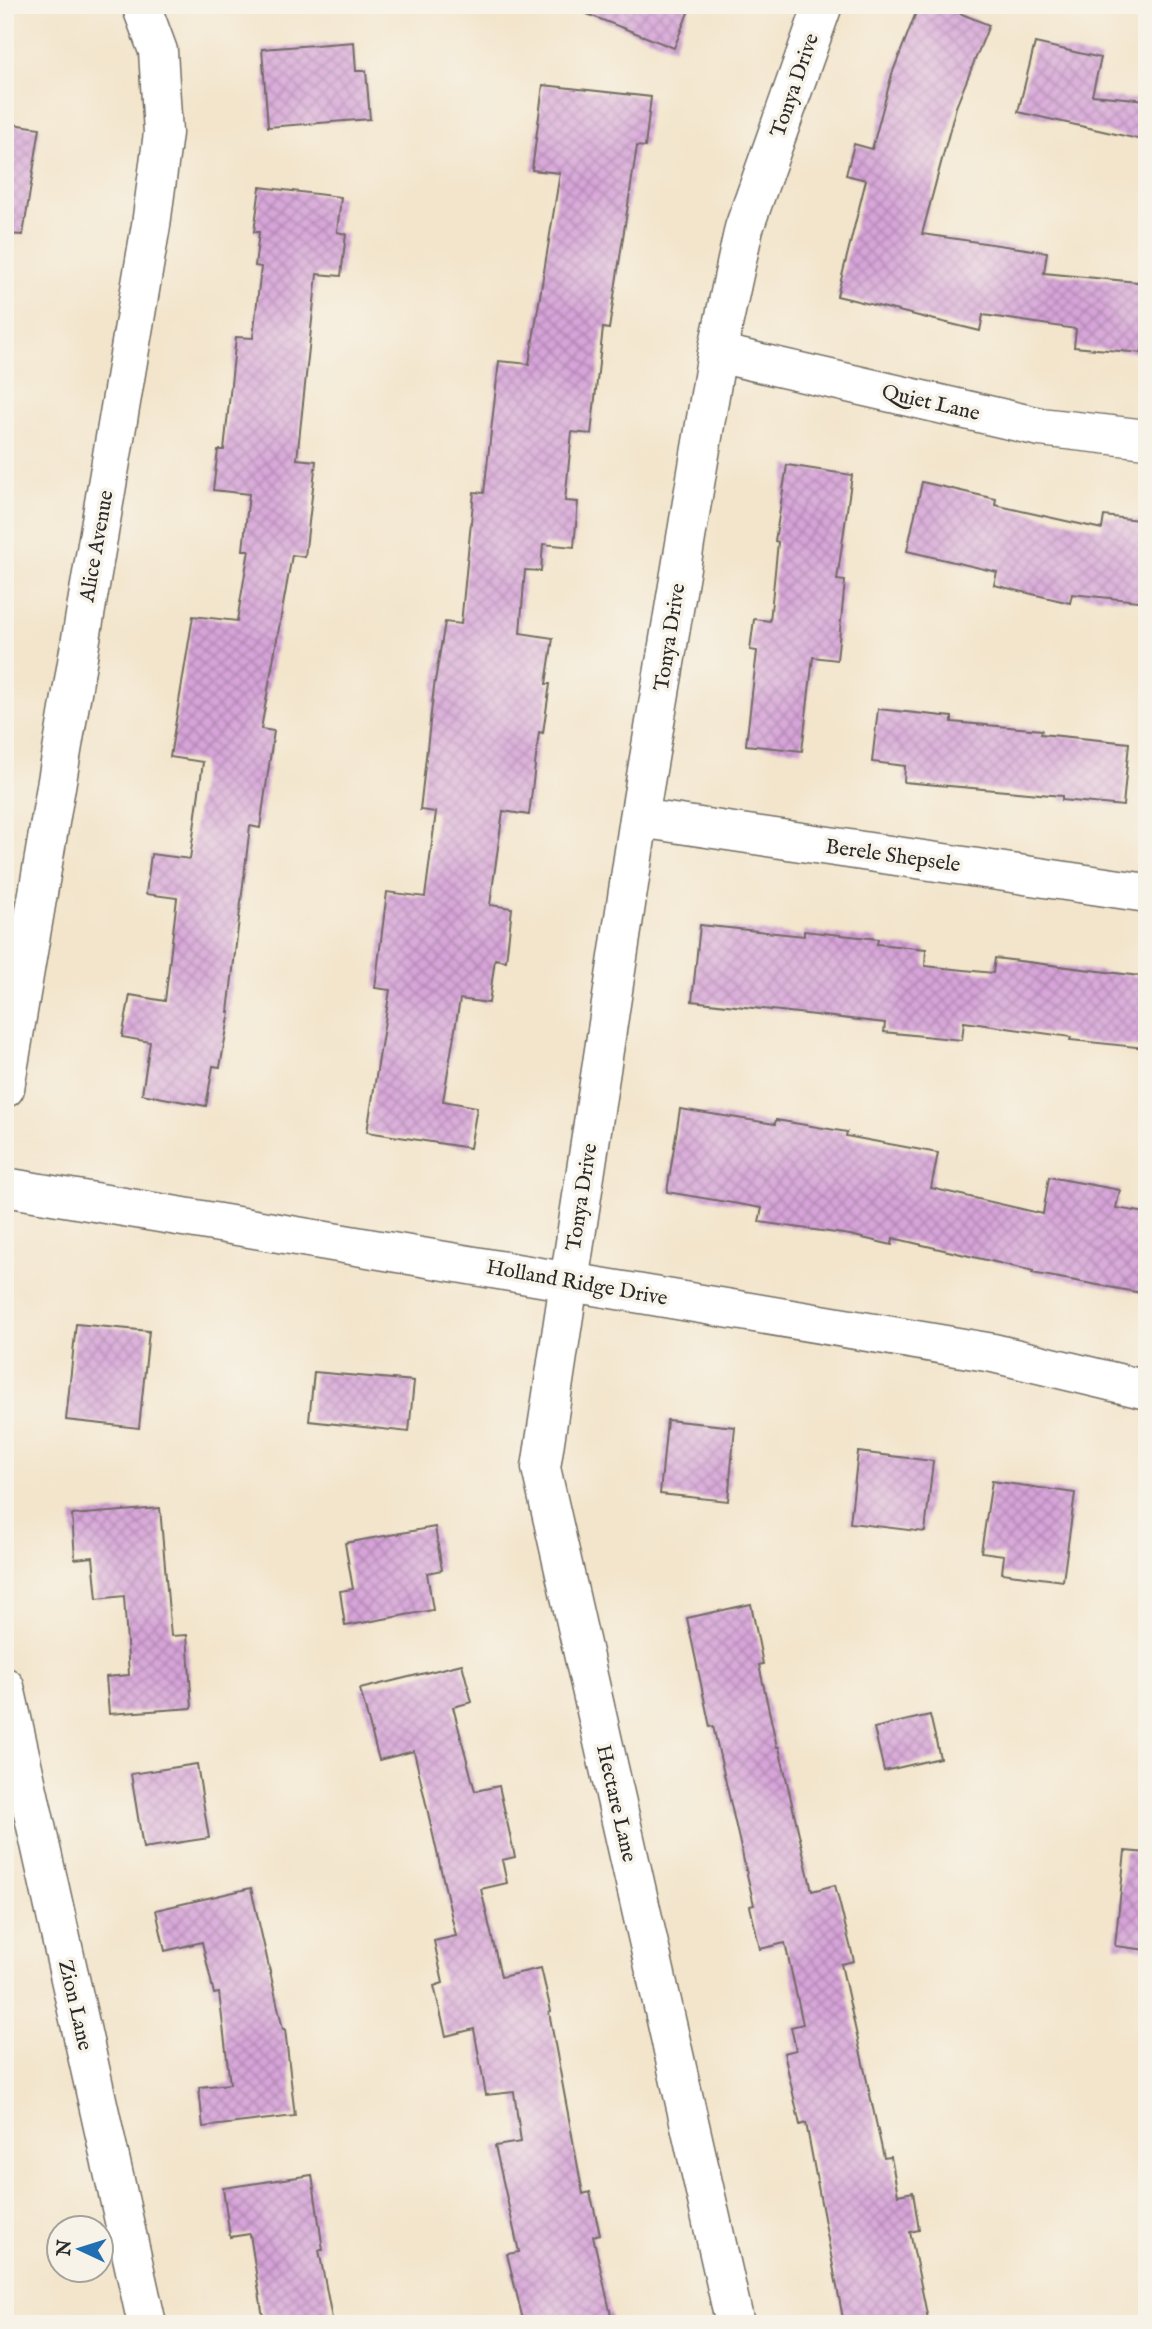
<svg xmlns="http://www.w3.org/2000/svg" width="1152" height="2329" viewBox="0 0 1152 2329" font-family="'IM FELL English',serif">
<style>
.building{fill:url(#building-cross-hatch)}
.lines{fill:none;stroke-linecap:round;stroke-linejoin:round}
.street-casing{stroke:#716c63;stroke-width:41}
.street{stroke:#fff;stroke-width:38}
.labels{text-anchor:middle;stroke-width:7;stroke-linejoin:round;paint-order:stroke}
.street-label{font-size:21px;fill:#2b2b2b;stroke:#f7f3e8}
</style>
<defs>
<pattern id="building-cross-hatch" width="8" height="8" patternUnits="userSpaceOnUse" patternTransform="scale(1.75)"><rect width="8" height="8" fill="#d7a4d9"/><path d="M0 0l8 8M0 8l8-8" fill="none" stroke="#af86b0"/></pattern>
</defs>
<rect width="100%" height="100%" fill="#f7f3e8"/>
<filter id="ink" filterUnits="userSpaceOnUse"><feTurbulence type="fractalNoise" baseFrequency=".0143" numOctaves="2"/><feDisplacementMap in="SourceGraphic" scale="14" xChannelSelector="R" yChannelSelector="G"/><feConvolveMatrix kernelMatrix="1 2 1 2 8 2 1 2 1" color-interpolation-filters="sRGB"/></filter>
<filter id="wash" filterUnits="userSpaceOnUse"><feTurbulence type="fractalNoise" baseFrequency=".00686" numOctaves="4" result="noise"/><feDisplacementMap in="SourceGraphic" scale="28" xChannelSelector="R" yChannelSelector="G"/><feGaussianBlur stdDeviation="1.57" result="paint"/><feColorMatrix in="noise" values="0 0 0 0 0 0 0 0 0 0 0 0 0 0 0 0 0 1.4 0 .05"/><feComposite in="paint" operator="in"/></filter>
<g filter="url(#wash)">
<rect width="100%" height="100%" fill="#f3e5cc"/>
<g id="blocks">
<path class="building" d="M 570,5 L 691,5 L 674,48 L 569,7 Z
M 919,5 L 940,5 L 989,25 L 956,107 L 922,234 L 1047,252 L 1044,273 L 1147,283 L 1142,353 L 1074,347 L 1076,329 L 983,315 L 980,331 L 837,296 L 866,180 L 846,175 L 854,144 L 872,149 L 892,74 Z
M 354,42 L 356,71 L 366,71 L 370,119 L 268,127 L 262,49 Z
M 1035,43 L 1101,58 L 1092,95 L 1147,100 L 1147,141 L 1018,112 Z
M 543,85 L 651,97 L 645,147 L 637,146 L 609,329 L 603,328 L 591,434 L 572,432 L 565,501 L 578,502 L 574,547 L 543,544 L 541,571 L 525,570 L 520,633 L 553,638 L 546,684 L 550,684 L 543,733 L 539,732 L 529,815 L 503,811 L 490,905 L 512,908 L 506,961 L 495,959 L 489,1003 L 460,999 L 443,1101 L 477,1107 L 470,1148 L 367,1132 L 390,990 L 375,988 L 387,892 L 425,897 L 436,812 L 420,810 L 434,687 L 445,622 L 461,624 L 474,492 L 484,493 L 499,361 L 529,364 L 560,173 L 532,170 Z
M 5,123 L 40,128 L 23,235 L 5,234 Z
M 260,187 L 341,197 L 337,232 L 346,234 L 341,276 L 317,274 L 297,459 L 316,461 L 305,557 L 292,555 L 261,729 L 274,731 L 260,828 L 250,826 L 228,1012 L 230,1012 L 220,1067 L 213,1066 L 206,1106 L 142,1094 L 150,1042 L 122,1037 L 130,995 L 165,1001 L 177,898 L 146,894 L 151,854 L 190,859 L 203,762 L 170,757 L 193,616 L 237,621 L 249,550 L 243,550 L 249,494 L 213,490 L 218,450 L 224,450 L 236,337 L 253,338 L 261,267 L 255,266 L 259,232 L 254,232 Z
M 787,465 L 852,475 L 837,580 L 845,581 L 837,660 L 813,657 L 802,751 L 746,745 L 757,651 L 750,650 L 754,619 L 770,621 L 778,542 L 775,541 Z
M 922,482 L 996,499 L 995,505 L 1102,529 L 1104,516 L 1147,521 L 1147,602 L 1072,594 L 1070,603 L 994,585 L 997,572 L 907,551 Z
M 878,709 L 952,717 L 952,722 L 1042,730 L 1041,734 L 1129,743 L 1123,806 L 1062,800 L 1062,796 L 904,782 L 905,766 L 872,762 Z
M 700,925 L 804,936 L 804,931 L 878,939 L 877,944 L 926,949 L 925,966 L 993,973 L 995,958 L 1147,977 L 1145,1048 L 1070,1040 L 1071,1037 L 964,1022 L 962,1040 L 884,1032 L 885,1023 L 692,1001 Z
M 680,1109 L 775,1124 L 776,1120 L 847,1132 L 846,1136 L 938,1153 L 931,1188 L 1043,1214 L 1049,1177 L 1120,1190 L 1116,1208 L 1147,1213 L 1147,1294 L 1032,1273 L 1033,1271 L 893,1238 L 892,1245 L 850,1235 L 759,1222 L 762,1208 L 667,1192 Z
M 76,1324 L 149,1331 L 139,1428 L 66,1420 Z
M 314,1372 L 414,1381 L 409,1432 L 309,1421 Z
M 667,1420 L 735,1427 L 728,1501 L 660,1494 Z
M 858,1452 L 933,1461 L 925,1532 L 850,1523 Z
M 992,1481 L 1075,1493 L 1063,1581 L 1002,1573 L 1004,1555 L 981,1552 Z
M 160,1508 L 171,1636 L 187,1635 L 192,1708 L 109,1714 L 106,1677 L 129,1675 L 124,1596 L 97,1599 L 93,1557 L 75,1559 L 72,1515 Z
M 435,1527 L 442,1570 L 427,1573 L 433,1610 L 345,1626 L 340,1591 L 353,1589 L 345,1543 Z
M 751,1604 L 763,1664 L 759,1665 L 777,1747 L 779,1747 L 812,1891 L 835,1885 L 854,1961 L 841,1964 L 884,2158 L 891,2157 L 898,2195 L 913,2192 L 919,2230 L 910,2232 L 929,2324 L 844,2324 L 806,2123 L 800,2125 L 784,2053 L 796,2050 L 791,2027 L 803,2024 L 785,1943 L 760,1949 L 750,1906 L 754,1905 L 713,1726 L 710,1727 L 687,1618 Z
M 462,1664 L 472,1702 L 453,1707 L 475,1791 L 499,1786 L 515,1857 L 502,1860 L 507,1883 L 481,1889 L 501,1977 L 541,1968 L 551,2011 L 549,2012 L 583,2194 L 590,2192 L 600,2234 L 593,2236 L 613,2324 L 524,2324 L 507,2254 L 519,2252 L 495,2146 L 521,2142 L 514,2092 L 486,2095 L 474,2029 L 446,2036 L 434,1986 L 443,1983 L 434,1941 L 456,1936 L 414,1751 L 379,1760 L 360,1689 Z
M 930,1715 L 940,1758 L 884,1771 L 874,1728 Z
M 197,1764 L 209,1838 L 143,1848 L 131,1774 Z
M 1125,1851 L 1147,1853 L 1147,1950 L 1115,1946 Z
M 251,1888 L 283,2029 L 285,2029 L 295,2116 L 203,2127 L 199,2087 L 230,2084 L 219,1993 L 214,1994 L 202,1942 L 165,1951 L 156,1910 Z
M 312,2175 L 323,2250 L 319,2250 L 333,2324 L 264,2324 L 250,2234 L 230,2237 L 223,2188 Z"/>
</g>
</g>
<g filter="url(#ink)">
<use href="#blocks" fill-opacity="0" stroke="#716c63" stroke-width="2"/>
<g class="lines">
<defs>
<path id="street" d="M 717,353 L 1040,427 L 1147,439
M 639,818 L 1147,893
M 5,1088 L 151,225 L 163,133 L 158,51 L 141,5
M 5,1187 L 993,1353 L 1147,1390
M 5,1687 L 147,2324
M 735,2324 L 541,1468 L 639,818 L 717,353 L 744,228 L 823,5"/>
</defs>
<use href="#street" class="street-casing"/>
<use href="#street" class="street"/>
</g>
</g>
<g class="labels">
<g class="street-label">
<text transform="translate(794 85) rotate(-71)" y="7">Tonya Drive</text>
<text transform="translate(931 402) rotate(13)" y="7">Quiet Lane</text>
<text transform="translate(96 546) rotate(-80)" y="7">Alice Avenue</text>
<text transform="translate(669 637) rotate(-81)" y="7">Tonya Drive</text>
<text transform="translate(893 855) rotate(8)" y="7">Berele Shepsele</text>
<text transform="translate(581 1197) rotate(-81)" y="7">Tonya Drive</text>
<text transform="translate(577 1282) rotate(10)" y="7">Holland Ridge Drive</text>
<text transform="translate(617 1803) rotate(77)" y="7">Hectare Lane</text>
<text transform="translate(76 2005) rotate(77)" y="7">Zion Lane</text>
</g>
</g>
<rect width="1152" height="2329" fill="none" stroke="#f7f3e8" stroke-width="28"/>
<g transform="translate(80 2249) rotate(274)"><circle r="33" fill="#f7f3e8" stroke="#a5a39c" stroke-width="2"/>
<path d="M0-5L12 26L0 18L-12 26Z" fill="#1f6fb2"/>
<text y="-10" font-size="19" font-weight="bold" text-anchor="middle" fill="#2b2b2b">N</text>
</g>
</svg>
